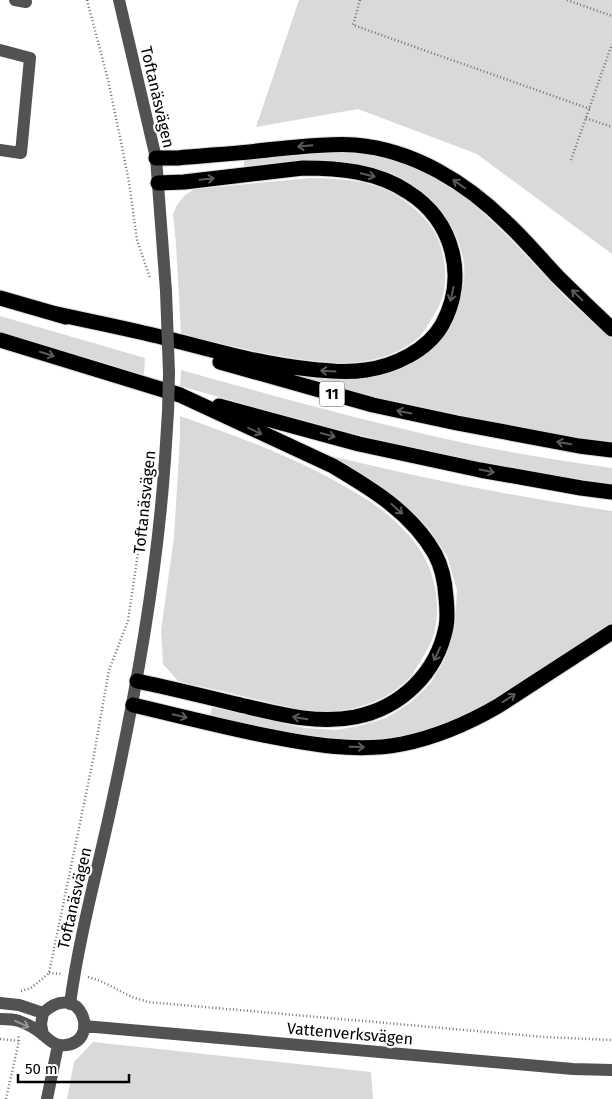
<svg xmlns="http://www.w3.org/2000/svg" width="612" height="1099" viewBox="0 0 612 1099" font-family="'Fira Sans',sans-serif">
<style>
.green{fill:#d9d9d9}
.lines{fill:none;stroke-linecap:round;stroke-linejoin:round}
.highway-casing{stroke:#dbdbdb;stroke-width:17}
.path{stroke:#747474;stroke-width:2.5;stroke-dasharray:1 2.5;stroke-linecap:butt}
.minor{stroke:#525252;stroke-width:12}
.highway{stroke:#000;stroke-width:15}
.minor-bridge{stroke:#525252;stroke-width:12}
.oneway{stroke:#595959}
.oneway2{stroke:#979797}
.labels{text-anchor:middle;stroke-width:4.5;stroke-linejoin:round;paint-order:stroke}
.shield{fill:#fff;stroke:#4c4c4c;stroke-width:1}
.shield-label{font-size:15px;font-weight:bold;fill:#000}
.street-label{font-size:16px;fill:#000;stroke:#fff}
</style>
<rect width="100%" height="100%" fill="#fff"/>
<path class="green" d="M 299,0 L 612,0 L 612,254 L 477,154 L 358,109 L 256,127 Z
M 329,153 C 340,153 352,152 363,154 C 375,155 389,158 400,162 C 465,183 510,240 556,287 C 573,306 593,322 612,339 L 612,444 L 511,426 L 374,397 L 297,376 C 333,379 372,383 405,366 C 435,351 454,326 461,294 C 464,284 465,274 464,264 C 459,226 432,193 398,177 C 350,154 295,162 244,167 L 244,160 L 297,155 Z
M 311,178 C 339,179 370,179 396,195 C 410,204 425,216 434,231 C 444,248 449,279 442,298 C 440,305 436,312 432,318 C 429,324 424,332 419,337 C 408,347 390,356 375,359 C 353,365 330,363 307,360 C 265,355 223,344 181,334 L 176,244 L 173,214 L 177,205 L 184,196 L 194,189 Z
M 0,316 L 145,358 L 144,375 L 0,332 Z
M 181,370 C 271,395 360,420 451,440 C 504,452 558,460 612,468 L 612,484 C 556,476 500,467 444,455 C 355,435 267,411 180,386 Z
M 180,416 C 237,436 294,457 346,487 C 365,498 386,511 401,527 C 409,535 417,544 422,553 C 436,576 441,608 434,634 C 431,645 423,657 417,667 C 414,671 411,676 408,679 C 390,698 363,708 337,711 C 310,714 284,706 259,700 C 235,694 212,689 189,684 L 178,681 L 163,664 L 161,631 L 174,537 L 180,438 Z
M 327,455 C 421,478 516,497 612,511 L 612,623 C 554,658 495,707 431,729 C 405,738 373,741 345,740 C 299,737 254,725 210,716 L 212,707 L 304,728 L 336,730 L 359,726 L 386,718 L 410,703 L 430,684 L 445,659 L 455,626 L 457,590 L 447,556 L 428,528 L 401,501 L 357,472 Z
M 93,1042 L 371,1072 L 373,1099 L 67,1099 L 74,1062 Z"/>
<g class="lines">
<defs>
<path id="highway" d="M 156,158 L 178,158 C 210,155 243,153 276,149 C 302,147 329,143 355,145 C 414,150 467,183 508,224 C 525,240 541,259 557,276 C 575,294 593,311 612,329
M 0,298 L 66,317
M 57,314 C 93,322 129,329 165,338 C 213,350 260,364 309,369 C 328,371 347,373 366,370 C 394,366 427,351 442,325 C 468,278 454,221 408,192 C 377,171 339,168 303,168 L 184,182 L 158,183
M 0,340 L 180,395
M 220,362 L 373,405 L 457,423 L 579,446 L 612,450
M 219,406 L 359,444 L 480,470 L 581,488 L 612,492
M 137,681 C 170,688 203,696 236,704 C 275,713 315,725 355,717 C 401,708 437,673 446,627 C 448,617 447,607 446,597 C 445,582 442,567 435,554 C 412,513 372,489 333,466 L 180,395
M 133,705 C 176,715 219,726 263,735 C 308,744 357,753 402,744 C 437,737 467,724 498,706 L 612,632"/>
</defs>
<use href="#highway" class="highway-casing"/>
<path class="path" d="M 87,0 L 108,80 L 120,137 L 129,182 L 137,240 L 150,278
M 360,0 L 353,25 L 590,109
M 567,0 L 612,16
M 586,118 L 612,127
M 571,160 L 612,44
M 49,973 L 63,974
M 88,977 C 104,981 117,990 132,997 C 137,999 143,1000 148,1002 L 544,1037 L 612,1040
M 21,991 L 31,988 L 49,973 L 93,760 L 109,670 L 128,621 L 143,518 L 150,458
M 0,1039 L 19,1041
M 6,1099 L 19,1041 L 18,1034"/>
<path class="minor" d="M 15,0 L 26,2 L 25,0
M 119,0 L 156,158 L 166,291
M 0,50 L 30,58 L 21,153 L 0,150
M 0,1003 L 19,1005 L 43,1013
M 70,1004 C 79,937 97,872 111,807 C 136,692 157,576 165,459
M 0,1019 C 6,1019 13,1019 19,1021 C 27,1024 36,1029 42,1034 C 50,1040 55,1047 66,1045 C 102,1041 80,978 43,1013 L 41,1024 L 43,1035
M 84,1026 L 573,1069 L 612,1070
M 47,1099 L 58,1045"/>
<use href="#highway" class="highway"/>
<path class="minor-bridge" d="M 165,459 L 168,412 L 169,373 L 166,291"/>
</g>
<defs><path id="oneway-shaft" d="M-6 0H5M1.5-3L5.5 0L1.5 3" fill="none" stroke-width="1.6" stroke-linecap="round" stroke-linejoin="round" transform="scale(1.25)"/></defs>
<g class="oneway">
<use href="#oneway-shaft" transform="translate(305 146) rotate(175)"/>
<use href="#oneway-shaft" transform="translate(368 175) rotate(14)"/>
<use href="#oneway-shaft" transform="translate(207 179) rotate(-6)"/>
<use href="#oneway-shaft" transform="translate(459 184) rotate(-145)"/>
<use href="#oneway-shaft" transform="translate(452 294) rotate(102)"/>
<use href="#oneway-shaft" transform="translate(577 295) rotate(-136)"/>
<use href="#oneway-shaft" transform="translate(47 354) rotate(17)"/>
<use href="#oneway-shaft" transform="translate(328 371) rotate(-177)"/>
<use href="#oneway-shaft" transform="translate(404 412) rotate(-168)"/>
<use href="#oneway-shaft" transform="translate(255 431) rotate(25)"/>
<use href="#oneway-shaft" transform="translate(328 435) rotate(15)"/>
<use href="#oneway-shaft" transform="translate(564 443) rotate(-170)"/>
<use href="#oneway-shaft" transform="translate(487 471) rotate(11)"/>
<use href="#oneway-shaft" transform="translate(397 509) rotate(42)"/>
<use href="#oneway-shaft" transform="translate(437 654) rotate(115)"/>
<use href="#oneway-shaft" transform="translate(509 698) rotate(-33)"/>
<use href="#oneway-shaft" transform="translate(180 716) rotate(13)"/>
<use href="#oneway-shaft" transform="translate(300 718) rotate(-171)"/>
<use href="#oneway-shaft" transform="translate(357 747) rotate(1)"/>
</g>
<use class="oneway2" href="#oneway-shaft" transform="translate(22 1024) rotate(25)"/>
<g class="labels">
<rect class="shield" x="319.5" y="381.5" width="25" height="25" rx="4"/>
<g class="shield-label">
<text x="332" y="399">11</text>
</g>
<g class="street-label">
<text transform="translate(158 97) rotate(77)" y="6">Toftanäsvägen</text>
<text transform="translate(144 502) rotate(-84)" y="6">Toftanäsvägen</text>
<text transform="translate(74 898) rotate(-77)" y="6">Toftanäsvägen</text>
<text transform="translate(350 1033) rotate(5)" y="6">Vattenverksvägen</text>
</g>
</g>
<path d="M18 1074v8h111v-8" fill="none" stroke="#000000" stroke-width="2.5"/>
<text x="25" y="1074" font-size="15" fill="#000000" stroke="#ffffff" stroke-width="4" paint-order="stroke">50 m</text>
</svg>
